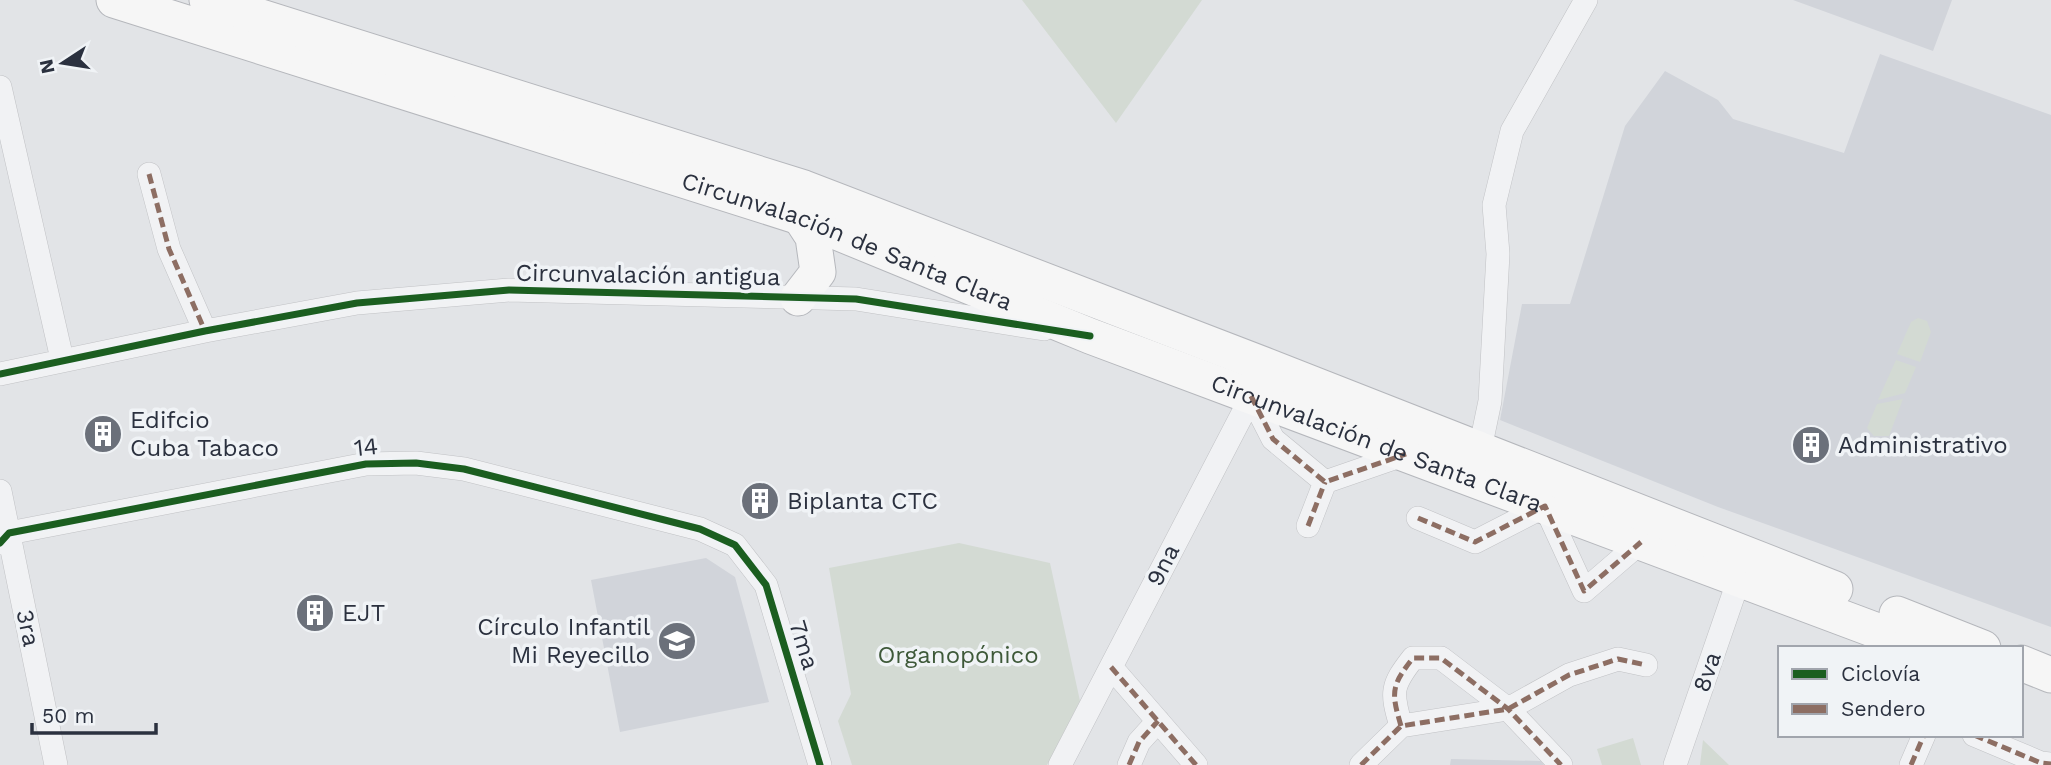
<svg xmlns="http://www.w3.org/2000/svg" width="2051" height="765" viewBox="0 0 2051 765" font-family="'Work Sans',sans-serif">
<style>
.built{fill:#d1d4da}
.green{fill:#d3dad3}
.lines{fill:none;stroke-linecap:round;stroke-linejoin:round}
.minor-casing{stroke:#c1c2c5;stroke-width:24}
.highway-casing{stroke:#b5b7bc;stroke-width:37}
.minor{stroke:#f1f2f4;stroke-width:23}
.highway{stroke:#f6f6f6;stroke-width:35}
.quiet{stroke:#8d6e63;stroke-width:5;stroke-dasharray:10 5;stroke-linecap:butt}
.cycleway-casing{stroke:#f0f3f6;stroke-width:11}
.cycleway{stroke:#1b5e20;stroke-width:7}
.labels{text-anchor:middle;stroke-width:7;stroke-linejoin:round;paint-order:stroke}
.street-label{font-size:24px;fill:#2b313f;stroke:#f0f3f6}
.poi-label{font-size:24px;fill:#2b313f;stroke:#f0f3f6;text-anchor:start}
.park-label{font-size:24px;fill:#3e5939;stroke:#f0f3f6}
</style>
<rect width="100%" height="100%" fill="#e2e4e7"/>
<path class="built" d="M 1793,0 L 1952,0 L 1933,51 Z
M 1880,54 L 2051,115 L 2051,627 L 1718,507 L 1500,420 L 1522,304 L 1570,304 L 1625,126 L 1665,71 L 1718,100 L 1733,119 L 1844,153 Z
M 706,558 L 735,577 L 769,702 L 620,732 L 591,580 Z
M 1451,759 L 1541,761 L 1544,765 L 1450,765 Z"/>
<path class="green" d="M 1022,0 L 1202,0 L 1116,123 Z
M 1918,318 L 1927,321 L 1931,332 L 1920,362 L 1897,354 L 1911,322 Z
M 1896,360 L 1916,367 L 1905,393 L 1878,400 Z
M 1903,399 L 1889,436 L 1874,436 L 1867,428 L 1877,404 Z
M 959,543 L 1050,563 L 1080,701 L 1047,765 L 852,765 L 838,721 L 851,694 L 829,568 Z
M 1633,738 L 1641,765 L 1602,765 L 1597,749 Z
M 1703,740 L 1729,765 L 1700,765 Z"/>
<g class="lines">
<defs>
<path id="minor" d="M 0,87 L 62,359
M 149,174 L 169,249 L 205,331
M 0,374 L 205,331 L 357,303 L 509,290 L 856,299 L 1044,329
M 1251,396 L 1273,439 L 1325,482 L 1406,454
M 1480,449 L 1490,401 L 1498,254 L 1494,205 L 1512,131 L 1586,0
M 0,491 L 56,765
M 1418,518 L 1475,542 L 1545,506 L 1584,591 L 1641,542
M 1308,526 L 1325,482
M 0,543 L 9,533 L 366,464 L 416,463 L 464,469 L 700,529 L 735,545 L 766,585 L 820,765
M 1111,667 L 1196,765
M 1401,726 C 1391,692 1391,686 1413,658 L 1441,658 L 1508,709 L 1561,765
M 1974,735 L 2041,763 L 2051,764
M 1060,765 L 1257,386
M 1129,765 L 1139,742 L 1158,721
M 1361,765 L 1401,726 L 1508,709 L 1569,675 L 1618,659 L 1646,665
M 1675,765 L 1739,579
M 1911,765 L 1924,735"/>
<g id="highway">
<path id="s1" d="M 114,0 L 800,217 L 1090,336 L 1923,648"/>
<path d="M 207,0 L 804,188 L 1267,366 L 1835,589"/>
<path d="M 798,298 L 818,272 L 813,237 L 800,217"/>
<path d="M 1897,614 L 1983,648"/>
<path d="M 2021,663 L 2051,675"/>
</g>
</defs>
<use href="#minor" class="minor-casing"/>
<use href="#highway" class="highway-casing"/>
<use href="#minor" class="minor"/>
<use href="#highway" class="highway"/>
<path class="quiet" d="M 149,174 L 169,249 L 205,331
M 1251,396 L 1273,439 L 1325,482 L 1406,454
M 1418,518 L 1475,542 L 1545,506 L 1584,591 L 1641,542
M 1308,526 L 1325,482
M 1111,667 L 1196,765
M 1401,726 C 1391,692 1391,686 1413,658 L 1441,658 L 1508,709 L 1561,765
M 1974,735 L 2041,763 L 2051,764
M 1129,765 L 1139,742 L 1158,721
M 1361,765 L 1401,726 L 1508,709 L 1569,675 L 1618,659 L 1646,665
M 1911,765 L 1924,735"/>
<defs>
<path id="cycleway" d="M 0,374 L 205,331 L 357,303 L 509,290 L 856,299 L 1090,336
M 0,543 L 9,533 L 366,464 L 416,463 L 464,469 L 700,529 L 735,545 L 766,585 L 820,765"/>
</defs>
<use href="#cycleway" class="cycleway-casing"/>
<use href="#cycleway" class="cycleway"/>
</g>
<defs>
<symbol id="building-disc" viewBox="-11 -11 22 22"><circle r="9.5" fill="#6b707a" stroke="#f0f3f6"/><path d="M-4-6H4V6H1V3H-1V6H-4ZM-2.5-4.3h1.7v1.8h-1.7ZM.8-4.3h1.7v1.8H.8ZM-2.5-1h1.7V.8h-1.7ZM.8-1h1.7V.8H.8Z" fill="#fff"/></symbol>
<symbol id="school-disc" viewBox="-11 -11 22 22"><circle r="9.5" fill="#6b707a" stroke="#f0f3f6"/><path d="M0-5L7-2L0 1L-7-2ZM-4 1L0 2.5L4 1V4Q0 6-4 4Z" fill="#fff"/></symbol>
</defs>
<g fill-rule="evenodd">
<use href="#building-disc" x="81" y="412" width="44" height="44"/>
<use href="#building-disc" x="1789" y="423" width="44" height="44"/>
<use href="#building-disc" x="738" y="479" width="44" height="44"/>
<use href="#building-disc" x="293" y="591" width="44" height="44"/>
<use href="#school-disc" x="655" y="619" width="44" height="44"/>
</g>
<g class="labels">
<g class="street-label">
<text dy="8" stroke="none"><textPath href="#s1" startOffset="772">Circunvalación de Santa Clara</textPath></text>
<text transform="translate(648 275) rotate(1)" y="8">Circunvalación antigua</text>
<text dy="8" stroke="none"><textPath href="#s1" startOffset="1339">Circunvalación de Santa Clara</textPath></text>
<text transform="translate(366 447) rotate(-6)" y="8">14</text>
<text transform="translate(1163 565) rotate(-63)" y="8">9na</text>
<text transform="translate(28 628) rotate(78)" y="8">3ra</text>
<text transform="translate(804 645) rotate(73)" y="8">7ma</text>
<text transform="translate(1707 672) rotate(-71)" y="8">8va</text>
</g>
<g class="poi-label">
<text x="130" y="428">Edifcio<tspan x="130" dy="28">Cuba Tabaco</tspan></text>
<text x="1838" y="453">Administrativo</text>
<text x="787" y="509">Biplanta CTC</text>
<text x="342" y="621">EJT</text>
<text x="650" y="635" text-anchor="end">Círculo Infantil<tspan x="650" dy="28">Mi Reyecillo</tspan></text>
</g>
<g class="park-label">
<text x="958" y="663">Organopónico</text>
</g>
</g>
<rect x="1778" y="646" width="245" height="91" fill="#f0f3f6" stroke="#a1a5ad" stroke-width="2"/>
<rect x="1792" y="669" width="35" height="10" fill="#1b5e20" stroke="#a1a5ad" stroke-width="2"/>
<text x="1841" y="681" font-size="21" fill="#2b313f">Ciclovía</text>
<rect x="1792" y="704" width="35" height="10" fill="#8d6e63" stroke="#a1a5ad" stroke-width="2"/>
<text x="1841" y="716" font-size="21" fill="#2b313f">Sendero</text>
<g transform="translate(63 63) rotate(258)" stroke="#f0f3f6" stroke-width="5" paint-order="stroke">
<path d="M0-5L12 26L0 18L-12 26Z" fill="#2b313f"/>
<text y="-10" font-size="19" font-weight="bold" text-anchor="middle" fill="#2b313f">N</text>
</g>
<path d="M32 723v10h124v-10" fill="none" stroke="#2b313f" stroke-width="3.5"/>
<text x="42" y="723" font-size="21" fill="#2b313f" stroke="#f0f3f6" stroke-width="5" paint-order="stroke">50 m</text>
</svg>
